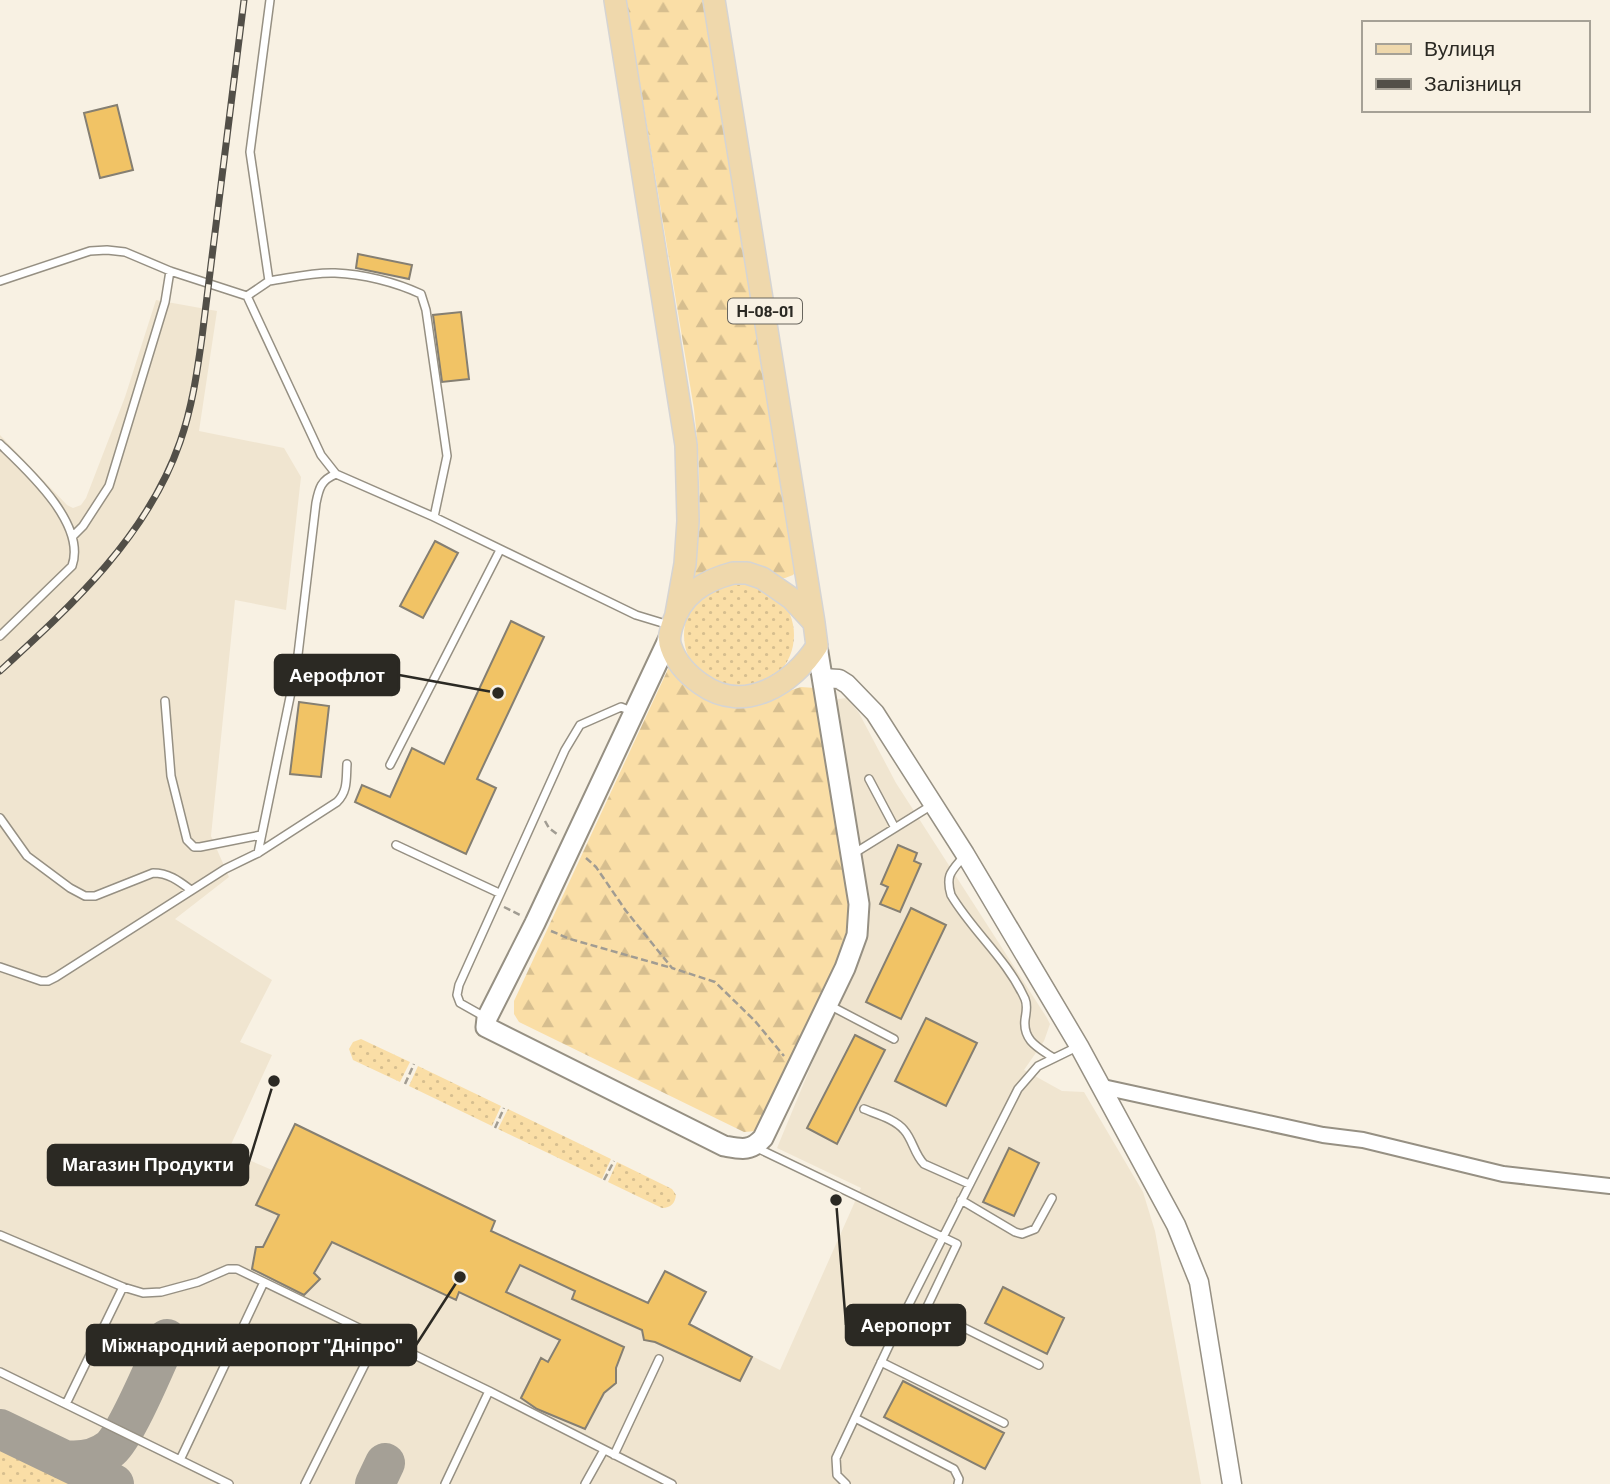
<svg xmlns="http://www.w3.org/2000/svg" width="1610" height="1484" viewBox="0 0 1610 1484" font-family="Barlow,sans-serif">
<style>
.built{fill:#f0e5d0}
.grass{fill:url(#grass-dots)}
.forest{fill:url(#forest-firs)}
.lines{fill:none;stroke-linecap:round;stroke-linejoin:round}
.taxiway{stroke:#a5a096;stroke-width:40}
.building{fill:#f1c365;stroke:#857f72;stroke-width:2}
.service-casing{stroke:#969083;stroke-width:10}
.minor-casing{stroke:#969083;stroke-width:18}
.tertiary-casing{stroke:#969083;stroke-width:21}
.secondary-casing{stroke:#969083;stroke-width:23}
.primary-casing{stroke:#d5d4d3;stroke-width:24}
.path{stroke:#a19c92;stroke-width:2.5;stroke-dasharray:7 3.5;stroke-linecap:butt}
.service{stroke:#fff;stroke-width:7}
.minor{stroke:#fff;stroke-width:14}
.tertiary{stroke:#fff;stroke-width:18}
.secondary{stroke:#fff;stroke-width:19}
.primary{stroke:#efd8ac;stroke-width:21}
.rail-casing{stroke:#524f48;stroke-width:7}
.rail{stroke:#f8f1e3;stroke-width:4.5;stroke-dasharray:13;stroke-linecap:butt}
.labels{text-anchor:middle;stroke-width:7;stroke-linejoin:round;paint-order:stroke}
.shield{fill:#f8f1e3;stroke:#68655d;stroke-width:2}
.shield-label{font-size:16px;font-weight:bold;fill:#2b2923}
.leader{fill:none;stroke:#2b2923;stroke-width:2.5}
.callout-dot{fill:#2b2923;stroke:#f8f1e3;stroke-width:2.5}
.callout{fill:#2b2923;stroke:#2b2923;stroke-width:2.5}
.callout-label{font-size:19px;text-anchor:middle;font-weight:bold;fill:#fff}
</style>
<defs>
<pattern id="grass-dots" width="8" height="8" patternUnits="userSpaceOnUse" patternTransform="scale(1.75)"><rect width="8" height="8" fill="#fadea6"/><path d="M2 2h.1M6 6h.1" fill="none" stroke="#d6be8f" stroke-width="1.8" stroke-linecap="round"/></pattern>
<pattern id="forest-firs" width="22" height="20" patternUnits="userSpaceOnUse" patternTransform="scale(1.75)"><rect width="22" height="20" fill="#fadea6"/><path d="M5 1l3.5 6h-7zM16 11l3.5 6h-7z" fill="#d6be8f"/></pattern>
</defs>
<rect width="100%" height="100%" fill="#f8f1e3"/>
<path class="built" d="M 156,300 L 217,311 L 199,431 L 284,448 L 301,477 L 286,610 L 235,600 L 211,836 L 229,877 L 175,919 L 272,980 L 240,1042 L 272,1055 L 228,1151 L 272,1170 L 295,1124 L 495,1221 L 492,1231 L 647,1303 L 665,1271 L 706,1292 L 689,1325 L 780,1370 L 861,1188 L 777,1148 L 837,1003 L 835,704 L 838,699 L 847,698 L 859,713 L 896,783 L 1047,1018 L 1050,1024 L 1044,1041 L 1024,1070 L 1062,1091 L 1084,1092 L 1143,1192 L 1155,1231 L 1201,1484 L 0,1484 L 0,435 L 67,505 L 73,508 L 81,505 L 86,498 L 125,397 Z"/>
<path class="grass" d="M684 635a55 55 0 1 1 110 0a55 55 0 1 1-110 0Z
M 361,1039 L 410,1062 L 400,1082 L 353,1060 L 349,1049 L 353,1042 Z
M 418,1066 L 501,1106 L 492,1126 L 409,1086 Z
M 508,1109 L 611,1159 L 602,1179 L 498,1129 Z
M 617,1162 L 672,1189 L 676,1195 C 675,1203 671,1208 662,1208 L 608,1182 Z
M 0,1450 L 68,1483 L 68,1484 L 0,1484 Z"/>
<path class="forest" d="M 626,0 L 704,0 L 797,570 L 793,575 L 785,578 L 692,580 C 702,521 701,469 694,409 Z
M 669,667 L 761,700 L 801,687 L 815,688 L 848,869 L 852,940 L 757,1131 L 744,1132 L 519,1022 L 514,1014 L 514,1001 Z"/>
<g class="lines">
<path class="taxiway" d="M 0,1429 L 114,1484
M 64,1460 C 81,1462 96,1460 110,1449 C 127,1434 156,1363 167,1339
M 375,1484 L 385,1463"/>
</g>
<path class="building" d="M 117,105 L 133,170 L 100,178 L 84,113 Z
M 358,254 L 412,265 L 409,279 L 356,268 Z
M 461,312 L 469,379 L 442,382 L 433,315 Z
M 435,541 L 458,553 L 423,618 L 400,606 Z
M 511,621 L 544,637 L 477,779 L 496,788 L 466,854 L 355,802 L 362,785 L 390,797 L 412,748 L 444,764 Z
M 299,702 L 329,706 L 321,777 L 290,774 Z
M 898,845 L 917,853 L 914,861 L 921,864 L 900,912 L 880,904 L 888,887 L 881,884 Z
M 911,908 L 946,925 L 901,1019 L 866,1002 Z
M 926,1018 L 977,1043 L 946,1106 L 895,1081 Z
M 855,1035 L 885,1050 L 837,1144 L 807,1128 Z
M 295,1124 L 495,1221 L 491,1231 L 648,1303 L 665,1271 L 706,1292 L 689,1324 L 752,1357 L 740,1381 L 655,1342 L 644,1340 L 642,1330 L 572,1299 L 575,1291 L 520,1265 L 506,1292 L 624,1347 L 616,1368 L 616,1383 L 604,1393 L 585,1429 L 537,1409 L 521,1398 L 541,1358 L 548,1362 L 560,1340 L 459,1292 L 456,1300 L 332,1242 L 314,1273 L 320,1279 L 304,1295 L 252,1269 L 256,1247 L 263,1247 L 279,1215 L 256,1205 Z
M 1009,1148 L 1039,1163 L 1014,1216 L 983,1202 Z
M 1003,1287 L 1064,1318 L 1047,1354 L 985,1323 Z
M 903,1381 L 1004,1433 L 985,1469 L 884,1417 Z"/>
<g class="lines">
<defs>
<path id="service" d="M 0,281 L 90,251 L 107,250 L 125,252 L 170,271 L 247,296 L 269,281 L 250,152 L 270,0
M 269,281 C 290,278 313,272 335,273 C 363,274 395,282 421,294 L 426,310 L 447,456 L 434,517
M 247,296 L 321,455 L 336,474 L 434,517 L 636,615 L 669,625
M 0,444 C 27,470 87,524 72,566 L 0,636
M 73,536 L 83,526 L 109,486 L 165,302 L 170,271
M 165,701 L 171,776 L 187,840 L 194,847 L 200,847 L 261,835
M 390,765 L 500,550
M 869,779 L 895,828
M 0,818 L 27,856 L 70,888 L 85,896 L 95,896 L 153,873 C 169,873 179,881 191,890
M 396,845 L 499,893
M 258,853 L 297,663 L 316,503 C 319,488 321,480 336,474
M 853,854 L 932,805
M 965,855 C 952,871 945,874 951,895 C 973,932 1007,959 1025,999 C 1028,1006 1026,1012 1025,1020 C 1023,1040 1037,1047 1052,1057
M 0,967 L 41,981 L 48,981 L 56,977 L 225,869 L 258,853 L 337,802 C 348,791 346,779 347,764
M 829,1005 L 894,1039
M 485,1017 L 460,1003 L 457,995 L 459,985 L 565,750 L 580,725 L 621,707 L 634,712
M 864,1109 C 876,1114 895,1119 904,1130 C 913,1140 914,1154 924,1164 L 969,1184
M 755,1147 L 957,1244 L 926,1309 L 1039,1365
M 961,1200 L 1015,1232 L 1022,1234 L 1035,1229 L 1052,1198
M 0,1235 L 123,1287 L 143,1293 L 161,1292 L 198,1282 L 228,1269 L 237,1269 L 489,1391 L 672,1484
M 881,1362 L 1004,1423
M 0,1372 L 229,1484
M 66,1404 L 123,1287
M 855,1418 L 954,1469 L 959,1479 L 958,1484
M 614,1455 L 659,1359
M 180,1460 L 264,1282
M 305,1484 L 378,1338
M 445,1484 L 489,1391
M 585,1484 L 604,1450
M 846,1484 L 837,1475 L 836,1458 L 902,1318 L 1018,1089 L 1038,1066 L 1079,1046"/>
<path id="minor" d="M 1103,1087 L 1323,1135 L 1363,1140 L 1503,1174 L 1610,1186"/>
<path id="tertiary" d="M 822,678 L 839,679 L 847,684 L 875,713 L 965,854 L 1079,1046 L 1176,1225 L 1199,1282 L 1232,1484"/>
<path id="secondary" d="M 669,638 L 535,923 L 487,1018 L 486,1027 L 724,1146 C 741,1149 750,1152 763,1138 L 845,968 L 857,935 L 859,904 L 817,646"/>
<path id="primary" d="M 615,0 L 686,445 L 688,521 L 685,564 L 676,614
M 714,0 L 814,623
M 733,573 L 747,573 L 762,578 L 791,598 L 814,623 L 817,646 C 793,684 744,715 701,684 C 688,675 676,662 671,647 C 668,640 670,633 672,626 C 681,595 703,581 733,573 Z"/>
</defs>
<use href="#service" class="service-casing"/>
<use href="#minor" class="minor-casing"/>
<use href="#tertiary" class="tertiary-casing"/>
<use href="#secondary" class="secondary-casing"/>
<use href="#primary" class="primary-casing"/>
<path class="path" d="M 545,821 L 549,828 L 557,834
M 586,858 L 596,867 L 626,911 L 672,968 L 715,982 L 755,1021 L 784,1056
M 504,907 L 520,915
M 551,931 L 570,939 L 672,968
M 405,1084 L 414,1064
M 495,1128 L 504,1108
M 604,1180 L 614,1161"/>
<use href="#service" class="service"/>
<use href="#minor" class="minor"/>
<use href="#tertiary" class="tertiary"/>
<use href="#secondary" class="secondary"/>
<use href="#primary" class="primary"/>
<defs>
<path id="rail" d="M 0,671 C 72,605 147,537 180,442 C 192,408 197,373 202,337 L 244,0"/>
</defs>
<use href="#rail" class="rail-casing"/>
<use href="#rail" class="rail"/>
</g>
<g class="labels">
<rect class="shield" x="728" y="298.5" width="74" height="25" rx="5"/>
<g class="shield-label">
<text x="765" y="317">Н-08-01</text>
</g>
</g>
<path class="leader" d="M498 693L399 675M274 1081L248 1165M836 1200L846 1325M460 1277L416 1345"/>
<g class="callout-dot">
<circle cx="498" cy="693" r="7"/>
<circle cx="274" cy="1081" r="7"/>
<circle cx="836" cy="1200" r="7"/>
<circle cx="460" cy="1277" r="7"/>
</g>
<g class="callout">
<rect x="275" y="655" width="124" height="40" rx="7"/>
<rect x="48" y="1145" width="200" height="40" rx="7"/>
<rect x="846" y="1305" width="119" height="40" rx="7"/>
<rect x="87" y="1325" width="329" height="40" rx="7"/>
</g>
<g class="callout-label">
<text x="337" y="682">Аерофлот</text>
<text x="148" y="1171">Магазин Продукти</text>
<text x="906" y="1332">Аеропорт</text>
<text x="252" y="1352">Міжнародний аеропорт "Дніпро"</text>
</g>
<rect x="1362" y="21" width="228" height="91" fill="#f8f1e3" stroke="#a6a196" stroke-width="2"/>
<rect x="1376" y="44" width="35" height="10" fill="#efd8ac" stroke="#a6a196" stroke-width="2"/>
<text x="1424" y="56" font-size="21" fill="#2b2923">Вулиця</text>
<rect x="1376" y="79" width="35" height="10" fill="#524f48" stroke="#a6a196" stroke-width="2"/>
<text x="1424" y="91" font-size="21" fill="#2b2923">Залізниця</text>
</svg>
